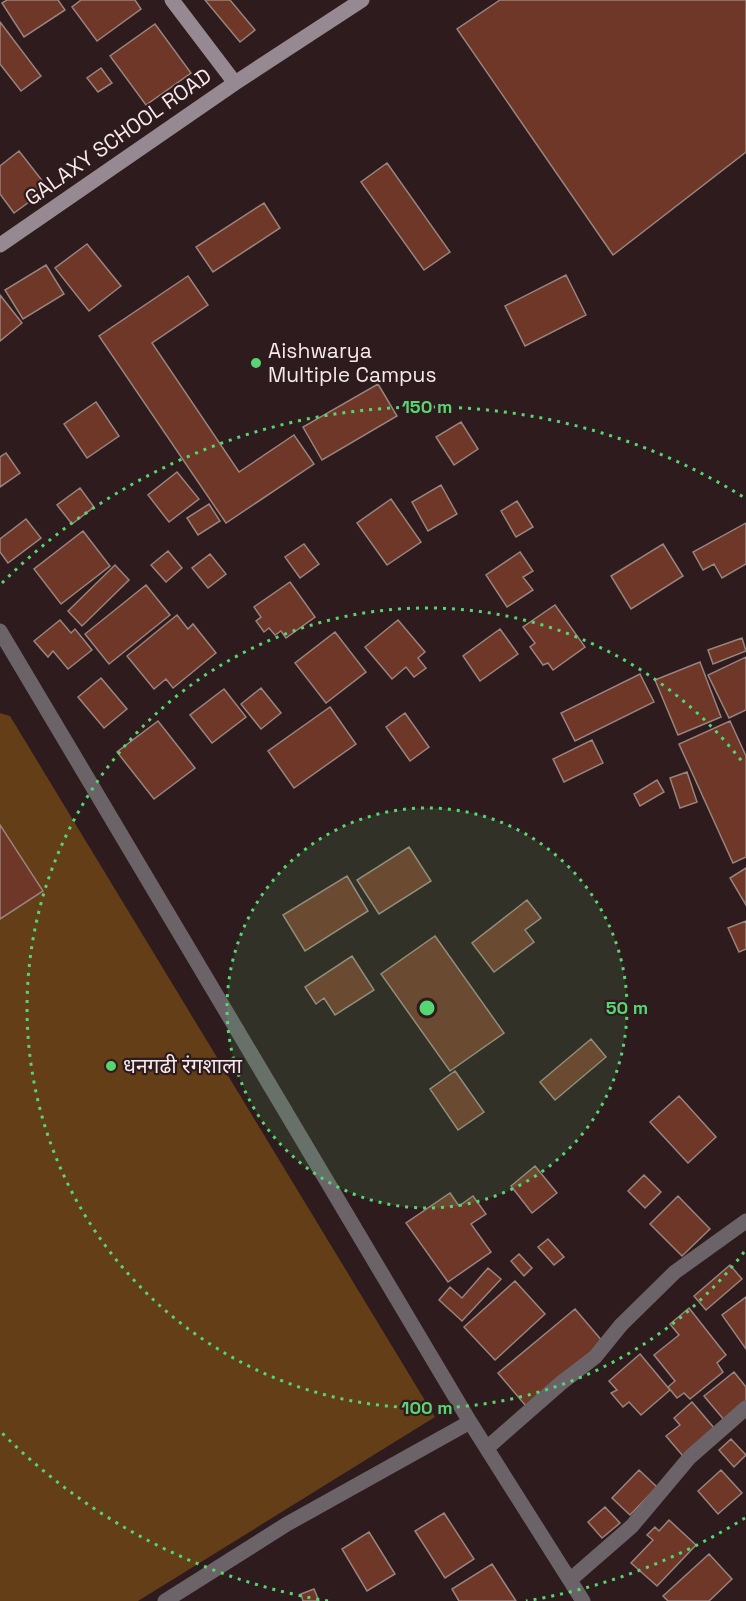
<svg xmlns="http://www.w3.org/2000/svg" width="746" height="1601" viewBox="0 0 746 1601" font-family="'Space Grotesk','Noto Sans Devanagari',sans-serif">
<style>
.park{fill:#643e16}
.building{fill:#6e3728;stroke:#99837d;stroke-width:1.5}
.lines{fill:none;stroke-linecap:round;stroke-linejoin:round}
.street{stroke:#6b6368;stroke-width:15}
.secondary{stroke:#968991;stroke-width:15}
.ring{fill:none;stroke:#56d671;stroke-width:3;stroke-dasharray:3 6}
.poi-dot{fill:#56d671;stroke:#2d1b1e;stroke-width:2}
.labels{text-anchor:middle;stroke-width:4.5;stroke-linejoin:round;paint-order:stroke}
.street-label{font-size:21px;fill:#f6e9eb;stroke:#2d1b1e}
.poi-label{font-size:21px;fill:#f6e9eb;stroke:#2d1b1e;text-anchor:start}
.centre{fill:#56d671;stroke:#2d1b1e;stroke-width:3}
.ring-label{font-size:18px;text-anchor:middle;font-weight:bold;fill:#56d671;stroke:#2d1b1e;stroke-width:4.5;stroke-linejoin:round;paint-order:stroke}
</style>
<rect width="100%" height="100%" fill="#2d1b1e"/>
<path class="park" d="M 0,713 L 10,716 L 435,1417 L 138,1601 L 0,1601 Z"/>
<path class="building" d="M 7,0 L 58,0 L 65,10 L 24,37 L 2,3 Z
M 81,0 L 135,0 L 141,9 L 97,41 L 72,7 Z
M 205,0 L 230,0 L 255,30 L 240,42 Z
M 500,0 L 746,0 L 746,152 L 613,255 L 457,29 Z
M 0,22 L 41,76 L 21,91 L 0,64 Z
M 155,24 L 191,73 L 146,105 L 110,56 Z
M 101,68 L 112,83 L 98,92 L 87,78 Z
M 19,151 L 48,188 L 14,213 L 0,194 L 0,166 Z
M 387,163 L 450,252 L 424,270 L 361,182 Z
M 264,203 L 280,228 L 213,272 L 196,247 Z
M 87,244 L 121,286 L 89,311 L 55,268 Z
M 46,265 L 64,294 L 23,319 L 5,290 Z
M 566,275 L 586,315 L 525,346 L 505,306 Z
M 188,276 L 208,305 L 152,343 L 239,472 L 294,435 L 314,464 L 226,523 L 99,336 Z
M 0,295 L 22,323 L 0,341 Z
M 378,384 L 397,416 L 322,460 L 303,427 Z
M 96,402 L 119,436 L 87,458 L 64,424 Z
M 461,422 L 478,449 L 454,465 L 436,437 Z
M 6,453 L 20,473 L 0,487 L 0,457 Z
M 177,472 L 199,499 L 169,522 L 148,495 Z
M 441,485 L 457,514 L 428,531 L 412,502 Z
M 80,488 L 94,507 L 72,524 L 57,505 Z
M 391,499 L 421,542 L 387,565 L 357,523 Z
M 517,501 L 533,527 L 516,537 L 501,511 Z
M 209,504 L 220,521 L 198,535 L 187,518 Z
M 26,519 L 41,538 L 8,563 L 0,552 L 0,539 Z
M 746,523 L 746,564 L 722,578 L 714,564 L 703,570 L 693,552 Z
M 83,531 L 110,566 L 61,604 L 34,569 Z
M 304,544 L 319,564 L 300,578 L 285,557 Z
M 663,544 L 683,576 L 631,609 L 611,576 Z
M 168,551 L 182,568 L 166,582 L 151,565 Z
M 520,552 L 533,571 L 523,577 L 533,590 L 507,607 L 486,575 Z
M 210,554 L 226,574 L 208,588 L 192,568 Z
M 115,565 L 129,580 L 82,626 L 68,611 Z
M 290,582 L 315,617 L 286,638 L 281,631 L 275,635 L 269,628 L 264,632 L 256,621 L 261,617 L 254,607 Z
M 146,585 L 170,615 L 109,664 L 85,634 Z
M 555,605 L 585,647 L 553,670 L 548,663 L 543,665 L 530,647 L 535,643 L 523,627 Z
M 177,615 L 188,629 L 193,624 L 216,653 L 173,688 L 166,679 L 154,689 L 127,656 Z
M 60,620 L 71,633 L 75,629 L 92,650 L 68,669 L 53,651 L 48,657 L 34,641 Z
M 398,620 L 425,652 L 418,658 L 426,668 L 414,677 L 406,667 L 392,679 L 365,647 Z
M 500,629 L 518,654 L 480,681 L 463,656 Z
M 335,632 L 366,672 L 326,703 L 295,663 Z
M 742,638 L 746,651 L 713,664 L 708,650 Z
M 746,657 L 746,710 L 729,718 L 708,675 Z
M 700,662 L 721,717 L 678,735 L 655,680 Z
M 640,674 L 654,702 L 575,741 L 561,713 Z
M 101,678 L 127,709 L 104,728 L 78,697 Z
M 261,688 L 281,713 L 261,729 L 241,704 Z
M 224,689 L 246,717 L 212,743 L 190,715 Z
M 330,707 L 356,744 L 294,788 L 268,751 Z
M 405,713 L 429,747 L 410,761 L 386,727 Z
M 158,721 L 195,768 L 154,799 L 117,752 Z
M 730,721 L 746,756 L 746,857 L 733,863 L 679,744 Z
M 592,740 L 603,763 L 564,782 L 553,759 Z
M 687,772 L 697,802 L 680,808 L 670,778 Z
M 657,780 L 664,792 L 640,806 L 634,794 Z
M 0,825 L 43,891 L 0,919 Z
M 409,847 L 431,881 L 379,914 L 357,880 Z
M 746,868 L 746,905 L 730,878 Z
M 347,876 L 368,911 L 305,951 L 283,915 Z
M 527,900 L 541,918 L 525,930 L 534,942 L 494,972 L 472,943 Z
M 746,921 L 746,949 L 739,952 L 728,928 Z
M 435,936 L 504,1033 L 450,1071 L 381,974 Z
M 352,956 L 374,990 L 335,1015 L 324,998 L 316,1004 L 305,987 Z
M 591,1039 L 606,1057 L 555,1100 L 540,1082 Z
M 455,1071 L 484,1112 L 458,1130 L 430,1089 Z
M 679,1096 L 716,1137 L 688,1163 L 650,1122 Z
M 535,1166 L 557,1193 L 532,1213 L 511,1186 Z
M 644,1175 L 661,1192 L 645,1208 L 628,1191 Z
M 450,1193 L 459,1206 L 473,1196 L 486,1214 L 471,1224 L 491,1252 L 448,1282 L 406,1223 Z
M 678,1196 L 710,1229 L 682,1256 L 650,1224 Z
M 548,1239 L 564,1257 L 554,1265 L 538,1247 Z
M 519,1254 L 532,1268 L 524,1276 L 511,1261 Z
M 730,1265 L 742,1279 L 706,1310 L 694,1296 Z
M 488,1268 L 501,1279 L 462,1321 L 439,1300 L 450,1287 L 462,1298 Z
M 515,1281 L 545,1314 L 495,1360 L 464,1327 Z
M 746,1297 L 746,1349 L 722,1315 Z
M 689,1308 L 726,1355 L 717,1363 L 723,1372 L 690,1399 L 684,1393 L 677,1398 L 668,1387 L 675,1381 L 654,1355 L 679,1335 L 670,1324 Z
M 575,1309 L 603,1342 L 526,1406 L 498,1373 Z
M 640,1354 L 670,1390 L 641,1415 L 629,1402 L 623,1407 L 611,1393 L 617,1390 L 609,1381 Z
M 734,1372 L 746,1387 L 746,1404 L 725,1421 L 704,1396 Z
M 692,1402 L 715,1429 L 683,1456 L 666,1436 L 680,1425 L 674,1418 Z
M 731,1439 L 746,1455 L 734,1467 L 719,1450 Z
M 639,1470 L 657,1487 L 630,1515 L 612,1498 Z
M 721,1470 L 742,1493 L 718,1514 L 698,1491 Z
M 605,1507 L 620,1523 L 602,1538 L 588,1522 Z
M 444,1513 L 474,1559 L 445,1578 L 415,1531 Z
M 669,1520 L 696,1545 L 657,1586 L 631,1563 L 653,1540 L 647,1535 L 655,1527 L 659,1531 Z
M 369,1532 L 395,1574 L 367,1591 L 342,1549 Z
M 709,1554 L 732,1579 L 709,1601 L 668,1601 L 663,1596 Z
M 492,1564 L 516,1601 L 459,1601 L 452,1589 Z
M 314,1589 L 319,1601 L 303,1601 L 301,1594 Z"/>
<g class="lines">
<path class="street" d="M 0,631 L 470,1422 L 583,1601
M 487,1448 L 561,1383 L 595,1357 L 621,1325 L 675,1272 L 746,1221
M 570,1580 L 632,1526 L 690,1457 L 746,1408
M 165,1601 L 287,1524 L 470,1422"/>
<path class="secondary" d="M 172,0 L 235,83
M 0,245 L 235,83 L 362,0"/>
</g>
<circle cx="427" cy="1008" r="200" fill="#56d671" fill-opacity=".12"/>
<g class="ring">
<circle cx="427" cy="1008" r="200"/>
<path d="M744 1252A400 400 0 1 1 744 764"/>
<path d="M745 1518A601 601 0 0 1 526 1601M328 1601A601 601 0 0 1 2 1433M2 583A601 601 0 0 1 745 498"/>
</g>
<g class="poi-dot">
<circle cx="256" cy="363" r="6"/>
<circle cx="111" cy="1066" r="6"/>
</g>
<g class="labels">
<g class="street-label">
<text transform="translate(118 137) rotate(-35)" y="7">GALAXY SCHOOL ROAD</text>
</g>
<g class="poi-label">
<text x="268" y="358">Aishwarya<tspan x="268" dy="24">Multiple Campus</tspan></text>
<text x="123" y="1073">धनगढी रंगशाला</text>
</g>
</g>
<circle cx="427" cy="1008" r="9" class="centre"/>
<g class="ring-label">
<text x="427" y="413">150 m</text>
<text x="627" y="1014">50 m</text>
<text x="427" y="1414">100 m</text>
</g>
</svg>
